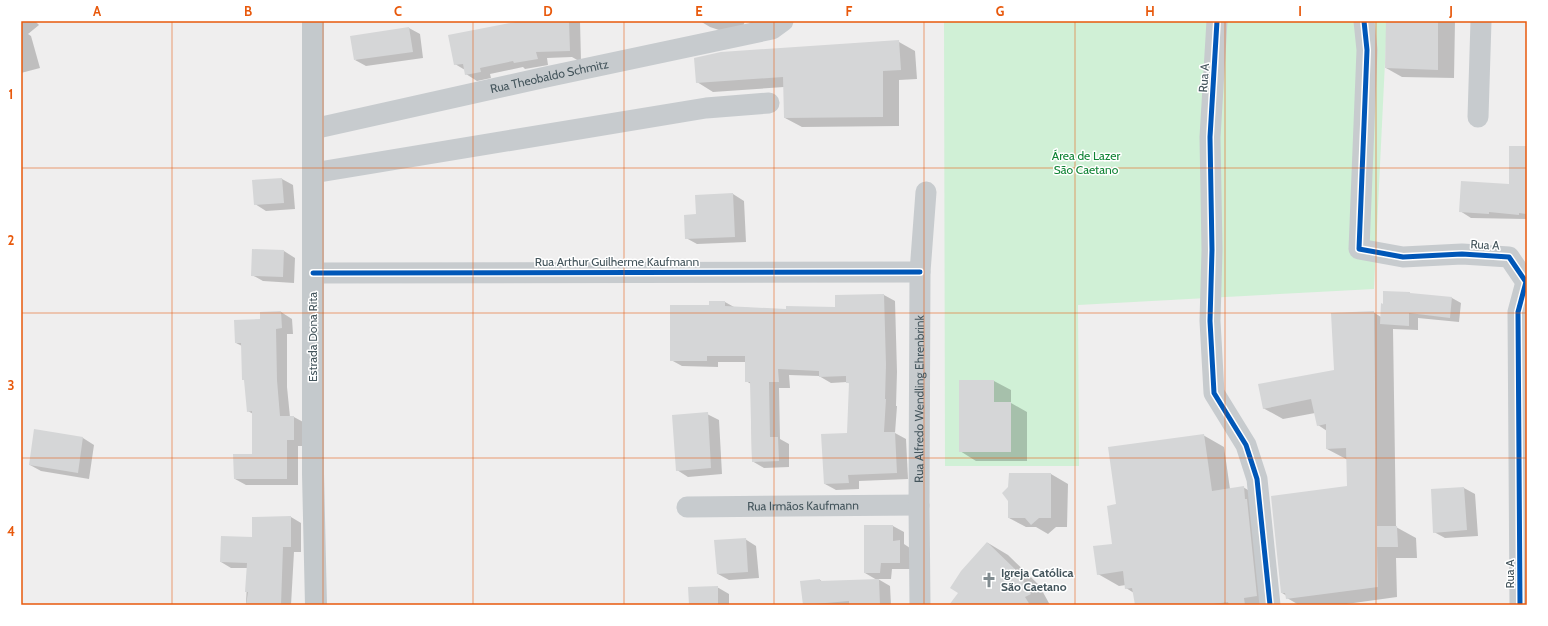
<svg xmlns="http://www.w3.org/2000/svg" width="1548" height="626" viewBox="0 0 1548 626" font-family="Cabin,sans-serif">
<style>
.green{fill:#d0f0d6}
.shadow{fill:#0003}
.building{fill:#d5d6d7}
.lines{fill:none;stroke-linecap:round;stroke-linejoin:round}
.minor{stroke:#c7cbce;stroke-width:21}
.major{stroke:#c4c9cc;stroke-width:22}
.cycleway-casing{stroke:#fff;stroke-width:8}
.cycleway{stroke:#0057b8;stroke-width:5}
.grid{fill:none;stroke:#e8590c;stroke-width:1;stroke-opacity:0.55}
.labels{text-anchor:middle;stroke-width:3;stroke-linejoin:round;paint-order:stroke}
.street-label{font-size:12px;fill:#44555c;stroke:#fff}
.park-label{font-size:12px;fill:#0f8334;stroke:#fff}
.poi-label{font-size:12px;font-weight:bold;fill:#44555c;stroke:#fff;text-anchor:start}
.neatline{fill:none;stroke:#e8590c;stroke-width:1.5}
.grid-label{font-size:13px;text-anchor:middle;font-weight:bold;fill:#e8590c}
</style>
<rect width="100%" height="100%" fill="#efeeee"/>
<path class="green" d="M 944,21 L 1387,21 L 1374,289 L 1078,305 L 1079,466 L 945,466 Z"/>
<path class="shadow" d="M 21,21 L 35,21 L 39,25 L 28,34 L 31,36 L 40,68 L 21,73 Z
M 530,21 L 580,21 L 581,61 L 579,61 L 572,57 L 547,58 L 548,65 L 525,69 L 523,67 L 490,74 L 491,78 L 477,81 L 466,74 L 465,70 L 455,64 Z
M 700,21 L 774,21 L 764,27 L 745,21 L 741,32 L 731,34 L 710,27 Z
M 1387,21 L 1455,21 L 1454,78 L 1402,77 L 1386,68 Z
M 409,28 L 420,34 L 423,58 L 366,66 L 355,60 Z
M 899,42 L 915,51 L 917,79 L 899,80 L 899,126 L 802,127 L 785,118 L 784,87 L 713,92 L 697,82 Z
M 1527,147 L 1527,219 L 1471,218 L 1460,211 L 1510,185 Z
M 282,179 L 293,185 L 295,209 L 266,211 L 255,204 Z
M 733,194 L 744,201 L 746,242 L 697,244 L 686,238 L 697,215 Z
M 284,251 L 295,258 L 294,283 L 263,281 L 252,275 Z
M 884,295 L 895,301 L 897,372 L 896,406 L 897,406 L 895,433 L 906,439 L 908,479 L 859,481 L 859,489 L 836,490 L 825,484 L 848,433 L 850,384 L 847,382 L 831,383 L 819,376 L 789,375 L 790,388 L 779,388 L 780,439 L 789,444 L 789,467 L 764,468 L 752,461 L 751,384 L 746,381 L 746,362 L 718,362 L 718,367 L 682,366 L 671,360 L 710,306 L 725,302 L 734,307 L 787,310 L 836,308 Z
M 1413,295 L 1452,298 L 1461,303 L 1459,322 L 1418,318 L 1418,330 L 1393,329 L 1396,527 L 1416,538 L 1417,558 L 1396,558 L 1397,597 L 1339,605 L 1299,605 L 1287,598 L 1287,596 L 1282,593 L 1348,487 L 1348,460 L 1327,449 L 1327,431 L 1318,425 L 1315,413 L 1283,419 L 1263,408 L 1335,371 L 1373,312 L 1381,317 Z
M 281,312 L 292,319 L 293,334 L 287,334 L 287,387 L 290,417 L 294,417 L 305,423 L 305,446 L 298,446 L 298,485 L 246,485 L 235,479 L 253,455 L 253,414 L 248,411 L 242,346 L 236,343 L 261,320 Z
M 960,381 L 994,381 L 1011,390 L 1011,403 L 1027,412 L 1027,461 L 976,461 L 960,451 Z
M 707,414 L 719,420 L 722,474 L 688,477 L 677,470 Z
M 35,430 L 83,438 L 94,445 L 89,479 L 41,471 L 30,465 Z
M 1203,435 L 1224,447 L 1230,489 L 1243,487 L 1264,500 L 1277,605 L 1136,605 L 1134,593 L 1126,588 L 1126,585 L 1119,586 L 1098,574 L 1114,545 L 1117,505 Z
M 1010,474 L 1051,474 L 1068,484 L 1067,527 L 1056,527 L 1048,534 L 1036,527 L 1026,527 L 1009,518 Z
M 1464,488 L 1475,494 L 1478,536 L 1445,538 L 1434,532 L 1432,490 Z
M 291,517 L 301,523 L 301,552 L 294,552 L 291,605 L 247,605 L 246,602 L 248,568 L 231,568 L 221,562 L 253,538 Z
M 893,526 L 904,532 L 904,544 L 910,548 L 911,569 L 892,569 L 891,579 L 878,579 L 890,586 L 891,605 L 804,605 L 801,582 L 820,580 L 823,582 L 877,580 L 865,573 Z
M 745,539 L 756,546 L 759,578 L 729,580 L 718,574 Z
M 988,543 L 1008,555 L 1039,585 L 1050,605 L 958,605 Z
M 717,587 L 729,594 L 729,605 L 690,605 Z"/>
<path class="building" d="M 521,21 L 569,21 L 570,51 L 536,52 L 538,59 L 514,63 L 513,61 L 480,68 L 481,72 L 465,75 L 463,64 L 454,65 L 448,35 Z
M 1386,21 L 1438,21 L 1438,70 L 1385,68 Z
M 409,27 L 413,52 L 354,60 L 350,36 Z
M 899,40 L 901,70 L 883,71 L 883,117 L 784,118 L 783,77 L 696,83 L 694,58 L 721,52 Z
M 1509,146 L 1527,146 L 1527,214 L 1519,213 L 1519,215 L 1489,212 L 1489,214 L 1459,212 L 1461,181 L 1509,184 Z
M 282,178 L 284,203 L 254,205 L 252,180 Z
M 733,193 L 735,237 L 685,239 L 684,215 L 696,214 L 695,195 Z
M 252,249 L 284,250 L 283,277 L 251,276 Z
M 1383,291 L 1410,292 L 1410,293 L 1452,297 L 1450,318 L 1409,313 L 1409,326 L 1380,324 L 1381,303 L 1383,304 Z
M 884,294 L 886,365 L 885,399 L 886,399 L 884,432 L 895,432 L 897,473 L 848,475 L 849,483 L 824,484 L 821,434 L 847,433 L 849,383 L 846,383 L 846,376 L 819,377 L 819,371 L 778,369 L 779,382 L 769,382 L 770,437 L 778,437 L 779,461 L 752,462 L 750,382 L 745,382 L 745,356 L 707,356 L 707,361 L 670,361 L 670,305 L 709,305 L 709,301 L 725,301 L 725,306 L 786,309 L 786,306 L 835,307 L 835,295 Z
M 281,311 L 282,328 L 276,329 L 277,380 L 280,416 L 294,416 L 294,440 L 287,440 L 287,479 L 234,479 L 233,454 L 252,454 L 252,411 L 247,412 L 244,380 L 242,380 L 241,343 L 235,343 L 234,320 L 260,319 L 260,312 Z
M 1374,311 L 1377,526 L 1397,526 L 1398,547 L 1377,547 L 1378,587 L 1286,599 L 1285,593 L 1281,593 L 1271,496 L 1347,486 L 1346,448 L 1326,449 L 1326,424 L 1317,426 L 1311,399 L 1263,409 L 1258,384 L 1334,370 L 1331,313 Z
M 959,380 L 994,380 L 994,402 L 1011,402 L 1011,452 L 959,452 Z
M 708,412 L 711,468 L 676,471 L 672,415 Z
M 34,429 L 83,437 L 78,473 L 29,465 Z
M 1204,434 L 1212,491 L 1244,486 L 1245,499 L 1247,499 L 1257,596 L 1244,598 L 1245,605 L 1229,605 L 1228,602 L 1206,605 L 1135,605 L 1132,588 L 1125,589 L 1123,571 L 1097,575 L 1093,546 L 1112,544 L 1107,506 L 1116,504 L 1108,447 Z
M 1009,473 L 1051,473 L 1051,518 L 1039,518 L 1031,525 L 1025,518 L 1008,518 L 1008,501 L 1002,493 L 1008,487 Z
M 1464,487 L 1467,530 L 1433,533 L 1431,489 Z
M 291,516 L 291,547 L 283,547 L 281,605 L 246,605 L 248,592 L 245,592 L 247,563 L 220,562 L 221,536 L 252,537 L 252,517 Z
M 864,525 L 893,525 L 893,541 L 900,540 L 900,563 L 881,563 L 880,573 L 864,573 Z
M 746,538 L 748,572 L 717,574 L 714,540 Z
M 987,542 L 1018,572 L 1031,594 L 1025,597 L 1030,605 L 949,605 L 958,593 L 950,588 L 961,571 Z
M 820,579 L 820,581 L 879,579 L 880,605 L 849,605 L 849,601 L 803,605 L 800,581 Z
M 718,586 L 718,605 L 689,605 L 688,587 Z"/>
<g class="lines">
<g class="minor">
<path d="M 1217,21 L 1210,137 L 1212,250 L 1210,321 L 1214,393 L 1246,445 L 1257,479 L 1270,605"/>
<path d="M 1364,21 L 1367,50 L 1359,249 L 1403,257 L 1462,254 L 1509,257 L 1526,282 L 1518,312 L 1520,605"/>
<path d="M 1478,117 L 1481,21"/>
<path id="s1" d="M 313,129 L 546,77 L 772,29 L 783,21"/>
<path d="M 313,173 L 706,108 L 769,103"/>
<path d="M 313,273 L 920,272"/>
<path id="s2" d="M 687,507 L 919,505"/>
<path id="s3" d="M 920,605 L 919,505 L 920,272 L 926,192"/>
</g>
<path class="major" d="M 313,21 L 313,474 L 316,605"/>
<defs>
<path id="cycleway" d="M 1217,21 L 1210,137 L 1212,250 L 1210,321 L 1214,393 L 1246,445 L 1257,479 L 1270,605
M 1364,21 L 1367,50 L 1359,249 L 1403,257 L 1462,254 L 1509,257 L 1526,282 L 1518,312 L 1520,605
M 313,273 L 920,272"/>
</defs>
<use href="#cycleway" class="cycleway-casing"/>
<use href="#cycleway" class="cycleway"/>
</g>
<path class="grid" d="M 172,21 L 172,605M 323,21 L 323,605M 473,21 L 473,605M 624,21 L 624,605M 774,21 L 774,605M 924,21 L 924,605M 1075,21 L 1075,605M 1225,21 L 1225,605M 1376,21 L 1376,605M 21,168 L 1527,168M 21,313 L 1527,313M 21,458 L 1527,458"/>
<defs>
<symbol id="church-bare" viewBox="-9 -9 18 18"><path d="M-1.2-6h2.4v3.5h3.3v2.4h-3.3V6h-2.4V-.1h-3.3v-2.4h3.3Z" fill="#808b8f" stroke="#fff" stroke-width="2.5" paint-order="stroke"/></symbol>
</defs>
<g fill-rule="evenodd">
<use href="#church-bare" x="978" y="569" width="22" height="22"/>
</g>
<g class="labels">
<g class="street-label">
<text dy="4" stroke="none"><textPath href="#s1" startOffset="242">Rua Theobaldo Schmitz</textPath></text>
<text transform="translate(1204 78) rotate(-86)" y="4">Rua A</text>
<text transform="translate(1485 245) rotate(3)" y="4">Rua A</text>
<text x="617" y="266">Rua Arthur Guilherme Kaufmann</text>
<text transform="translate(313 337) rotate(-90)" y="4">Estrada Dona Rita</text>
<text dy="4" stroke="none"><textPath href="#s3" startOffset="206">Rua Alfredo Wendling Ehrenbrink</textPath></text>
<text dy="4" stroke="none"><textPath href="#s2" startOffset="116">Rua Irmãos Kaufmann</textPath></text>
<text transform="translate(1510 574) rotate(-90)" y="4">Rua A</text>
</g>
<g class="park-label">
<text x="1086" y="160">Área de Lazer<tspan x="1086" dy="14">São Caetano</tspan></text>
</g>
<g class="poi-label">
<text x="1001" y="577">Igreja Católica<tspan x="1001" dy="14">São Caetano</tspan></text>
</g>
</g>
<rect width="1548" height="626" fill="none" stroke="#ffffff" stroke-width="44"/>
<rect x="22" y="22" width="1504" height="582" class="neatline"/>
<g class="grid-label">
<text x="97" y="16">A</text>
<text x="248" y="16">B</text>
<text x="398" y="16">C</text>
<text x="548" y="16">D</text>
<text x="699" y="16">E</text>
<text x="849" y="16">F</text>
<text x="1000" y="16">G</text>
<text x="1150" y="16">H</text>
<text x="1300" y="16">I</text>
<text x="1451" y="16">J</text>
<text x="11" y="99">1</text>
<text x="11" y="245">2</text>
<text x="11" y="390">3</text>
<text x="11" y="536">4</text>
</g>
</svg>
